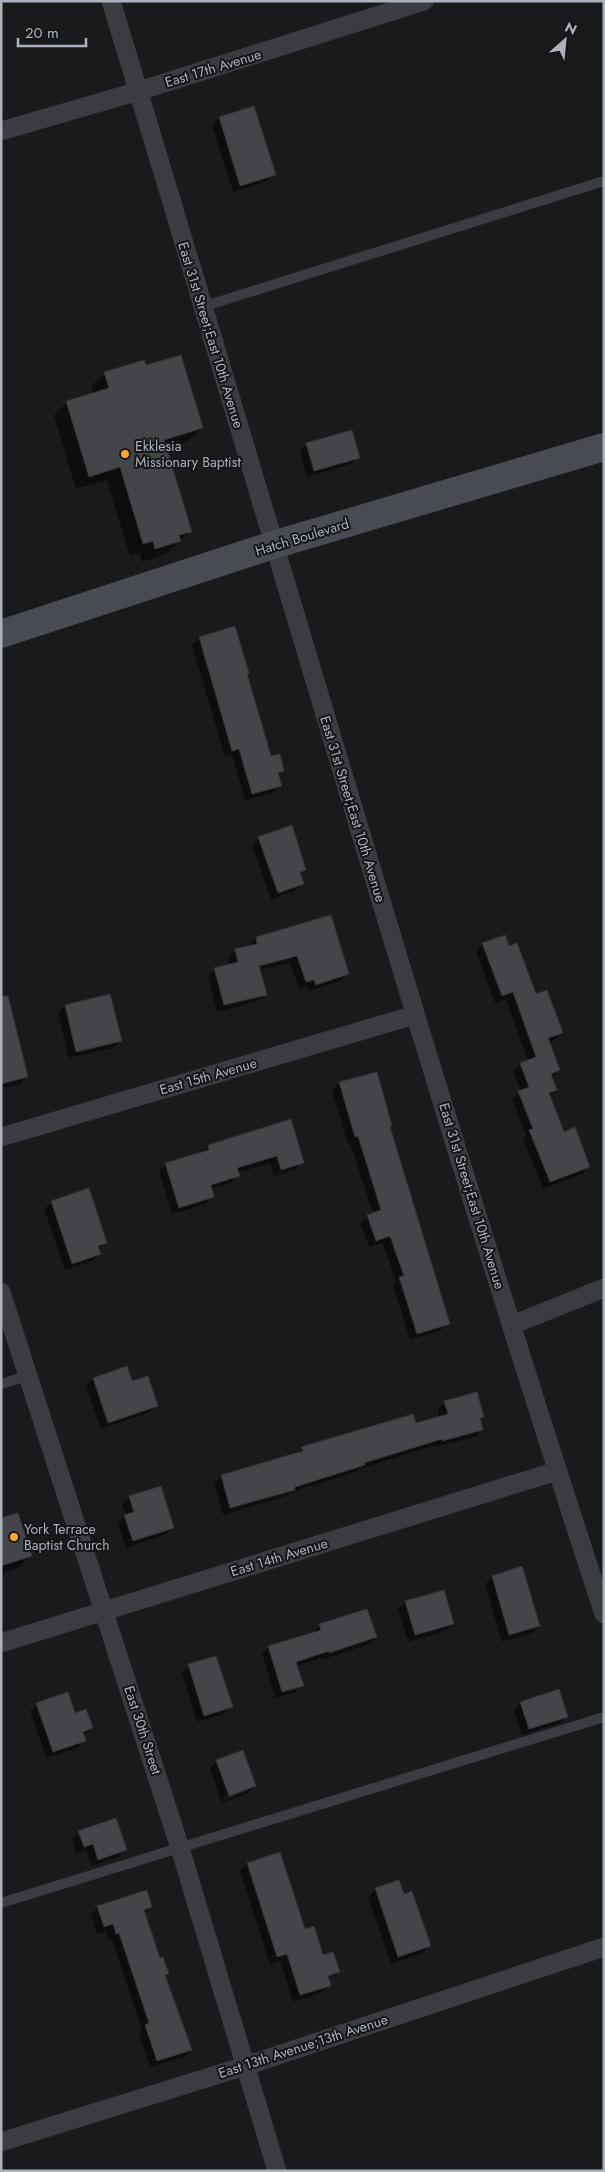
<svg xmlns="http://www.w3.org/2000/svg" width="605" height="2172" viewBox="0 0 605 2172" font-family="Jost,sans-serif">
<style>
.shadow{fill:#0007;fill-rule:evenodd}
.building{fill:#434549;stroke:#333438}
.lines{fill:none;stroke-linecap:round;stroke-linejoin:round}
.lane{stroke:#3a3c41;stroke-width:10}
.street{stroke:#3a3c41;stroke-width:19}
.secondary{stroke:#484b51;stroke-width:28}
.poi-dot{fill:#fba533;stroke:#141517;stroke-width:2}
.labels{text-anchor:middle;stroke-width:4;stroke-linejoin:round;paint-order:stroke}
.street-label{font-size:14px;fill:#abb2bc;stroke:#141517}
.poi-label{font-size:14px;fill:#abb2bc;stroke:#141517;text-anchor:start}
</style>
<rect width="100%" height="100%" fill="#191a1c"/>
<path class="shadow" d="M 219,118 L 274,174 L 267,181 L 233,192 L 212,125 Z
M 145,367 L 202,428 L 188,441 L 166,448 L 191,531 L 166,554 L 142,562 L 140,553 L 130,556 L 107,480 L 76,489 L 54,415 L 67,402 L 93,394 L 91,386 L 105,373 Z
M 307,444 L 358,457 L 351,464 L 307,477 L 300,451 Z
M 234,627 L 246,675 L 270,758 L 283,771 L 278,776 L 280,785 L 273,793 L 245,800 L 232,755 L 225,757 L 192,645 L 199,638 Z
M 292,827 L 305,870 L 299,875 L 302,884 L 295,891 L 271,899 L 252,845 L 259,838 Z
M 257,938 L 348,974 L 340,981 L 309,991 L 307,986 L 299,989 L 290,963 L 259,970 L 265,994 L 258,1001 L 217,1012 L 208,976 L 215,969 L 230,965 L 228,958 L 236,950 L 250,947 L 249,945 Z
M 483,944 L 508,947 L 535,995 L 561,1033 L 554,1040 L 548,1042 L 559,1070 L 552,1077 L 555,1090 L 549,1097 L 563,1133 L 589,1166 L 582,1174 L 543,1189 L 523,1138 L 526,1135 L 512,1099 L 521,1092 L 513,1071 L 520,1064 L 528,1061 L 506,999 L 495,1003 L 476,951 Z
M 1,994 L 8,1022 L 27,1076 L 20,1084 L 1,1088 Z
M 65,1006 L 120,1041 L 113,1048 L 69,1058 L 58,1013 Z
M 376,1073 L 389,1128 L 448,1323 L 441,1330 L 410,1340 L 393,1285 L 396,1282 L 383,1243 L 369,1247 L 360,1223 L 368,1216 L 373,1214 L 350,1143 L 348,1144 L 332,1091 L 339,1083 Z
M 290,1121 L 302,1163 L 295,1170 L 274,1176 L 270,1163 L 237,1173 L 238,1176 L 231,1183 L 210,1189 L 213,1197 L 206,1204 L 172,1214 L 159,1171 L 166,1164 L 201,1154 L 208,1146 Z
M 52,1202 L 106,1242 L 98,1250 L 99,1254 L 92,1261 L 65,1270 L 44,1209 Z
M 93,1379 L 131,1383 L 157,1405 L 150,1412 L 101,1429 L 86,1386 Z
M 445,1402 L 483,1417 L 479,1421 L 482,1430 L 475,1437 L 435,1447 L 435,1445 L 359,1469 L 356,1472 L 291,1492 L 287,1496 L 223,1515 L 214,1483 L 221,1476 L 295,1455 L 302,1448 L 440,1418 L 438,1409 Z
M 160,1488 L 173,1527 L 166,1534 L 126,1548 L 118,1523 L 126,1515 L 122,1505 L 129,1498 Z
M 1,1520 L 31,1556 L 17,1569 L 1,1574 Z
M 522,1568 L 539,1626 L 532,1633 L 502,1642 L 485,1584 L 492,1577 Z
M 406,1602 L 452,1624 L 445,1631 L 408,1642 L 398,1609 Z
M 320,1625 L 376,1637 L 369,1644 L 322,1660 L 322,1658 L 296,1666 L 302,1685 L 295,1693 L 275,1698 L 262,1654 L 269,1647 L 313,1633 Z
M 189,1666 L 231,1706 L 224,1714 L 197,1722 L 182,1673 Z
M 521,1703 L 567,1716 L 560,1723 L 522,1735 L 514,1710 Z
M 37,1704 L 75,1714 L 92,1728 L 83,1736 L 84,1741 L 77,1748 L 46,1758 L 30,1711 Z
M 217,1761 L 255,1786 L 248,1793 L 222,1803 L 210,1768 ZM 248,1788 L 248,1791 L 224,1800 L 223,1797 Z
M 79,1832 L 125,1849 L 118,1857 L 91,1866 L 86,1850 L 76,1854 L 72,1839 Z
M 247,1864 L 305,1930 L 322,1957 L 338,1972 L 328,1980 L 330,1985 L 323,1992 L 293,2002 L 280,1961 L 270,1964 L 240,1871 Z
M 398,1882 L 429,1946 L 422,1953 L 391,1964 L 368,1897 L 375,1890 Z
M 98,1907 L 151,1907 L 144,1913 L 159,1959 L 167,1973 L 165,1976 L 191,2050 L 184,2057 L 150,2067 L 139,2033 L 142,2030 L 112,1939 L 109,1940 L 106,1931 L 97,1934 L 91,1914 Z"/>
<path class="building" d="M 254,106 L 276,175 L 240,186 L 219,117 Z
M 181,355 L 203,428 L 164,440 L 192,532 L 179,535 L 181,541 L 155,549 L 153,541 L 143,544 L 120,467 L 89,477 L 66,401 L 109,388 L 104,372 L 144,360 L 146,365 Z
M 352,430 L 360,458 L 314,471 L 306,443 Z
M 235,626 L 249,673 L 247,674 L 271,756 L 280,754 L 284,771 L 278,773 L 282,786 L 252,794 L 239,749 L 232,751 L 199,637 Z
M 292,825 L 306,870 L 300,872 L 304,884 L 278,893 L 258,837 Z
M 331,915 L 349,974 L 316,985 L 314,980 L 306,982 L 297,956 L 259,966 L 267,995 L 224,1005 L 214,968 L 238,962 L 235,949 L 257,944 L 256,937 Z
M 505,935 L 509,946 L 517,943 L 536,994 L 547,990 L 563,1033 L 548,1038 L 560,1070 L 551,1074 L 557,1090 L 549,1093 L 564,1132 L 575,1127 L 590,1167 L 550,1182 L 529,1130 L 533,1129 L 518,1091 L 529,1087 L 520,1063 L 536,1057 L 513,992 L 502,996 L 482,943 Z
M 110,994 L 122,1041 L 76,1052 L 65,1005 Z
M 1,996 L 8,996 L 28,1077 L 1,1084 Z
M 377,1072 L 392,1126 L 390,1127 L 450,1324 L 417,1334 L 399,1277 L 404,1276 L 390,1236 L 376,1241 L 367,1215 L 381,1210 L 358,1136 L 355,1137 L 339,1082 Z
M 291,1119 L 304,1163 L 281,1170 L 277,1156 L 237,1168 L 240,1176 L 211,1185 L 214,1197 L 179,1208 L 165,1163 L 209,1150 L 208,1145 Z
M 89,1188 L 107,1243 L 98,1246 L 101,1254 L 72,1264 L 51,1201 Z
M 127,1366 L 132,1381 L 148,1376 L 158,1406 L 108,1423 L 93,1378 Z
M 477,1392 L 484,1417 L 480,1418 L 483,1430 L 442,1441 L 442,1439 L 364,1463 L 365,1465 L 295,1487 L 295,1490 L 230,1508 L 221,1475 L 303,1451 L 301,1447 L 413,1414 L 416,1423 L 448,1414 L 444,1401 Z
M 161,1486 L 174,1528 L 133,1541 L 124,1515 L 134,1512 L 129,1496 Z
M 18,1513 L 32,1556 L 1,1566 L 1,1518 Z
M 522,1566 L 540,1626 L 509,1635 L 492,1576 Z
M 444,1590 L 454,1624 L 415,1635 L 405,1601 Z
M 367,1609 L 377,1637 L 329,1653 L 329,1651 L 296,1662 L 304,1686 L 282,1692 L 268,1646 L 321,1630 L 319,1624 Z
M 216,1656 L 233,1707 L 204,1716 L 188,1664 Z
M 559,1689 L 568,1717 L 529,1729 L 520,1702 Z
M 68,1692 L 75,1713 L 86,1709 L 93,1728 L 83,1732 L 86,1741 L 53,1752 L 36,1703 Z
M 243,1750 L 256,1786 L 229,1796 L 216,1760 Z
M 116,1818 L 127,1850 L 98,1860 L 93,1844 L 84,1847 L 78,1831 Z
M 280,1852 L 305,1929 L 314,1926 L 323,1955 L 333,1952 L 340,1972 L 328,1976 L 331,1986 L 300,1995 L 287,1954 L 277,1957 L 247,1863 Z
M 399,1880 L 404,1894 L 412,1891 L 431,1946 L 398,1957 L 375,1888 Z
M 147,1890 L 152,1907 L 144,1910 L 160,1958 L 163,1957 L 169,1974 L 165,1975 L 192,2050 L 157,2061 L 145,2025 L 149,2023 L 119,1933 L 116,1934 L 113,1924 L 104,1927 L 97,1906 Z"/>
<g class="lines">
<path class="lane" d="M 202,307 L 604,181
M 1,1384 L 27,1376
M 1,1903 L 604,1717"/>
<path class="street" d="M 111,1 C 275,539 429,1080 604,1614
M 1,131 L 139,91 L 424,1
M 1,1137 L 415,1015
M 1,1292 L 180,1848 L 277,2171
M 512,1325 L 604,1288
M 1,1643 L 557,1471
M 1,2142 L 245,2066 L 604,1947"/>
<path class="secondary" d="M 1,634 L 273,545 L 604,447"/>
</g>
<g class="poi-dot">
<circle cx="125" cy="454" r="5"/>
<circle cx="14" cy="1537" r="5"/>
</g>
<g class="labels">
<g class="street-label">
<text transform="translate(213 68) rotate(-17)" y="5">East 17th Avenue</text>
<text transform="translate(211 335) rotate(73)" y="5">East 31st Street;East 10th Avenue</text>
<text transform="translate(302 537) rotate(-17)" y="5">Hatch Boulevard</text>
<text transform="translate(353 809) rotate(73)" y="5">East 31st Street;East 10th Avenue</text>
<text transform="translate(208 1076) rotate(-16)" y="5">East 15th Avenue</text>
<text transform="translate(472 1196) rotate(73)" y="5">East 31st Street;East 10th Avenue</text>
<text transform="translate(279 1557) rotate(-17)" y="5">East 14th Avenue</text>
<text transform="translate(143 1730) rotate(72)" y="5">East 30th Street</text>
<text transform="translate(303 2046) rotate(-18)" y="5">East 13th Avenue;13th Avenue</text>
</g>
<g class="poi-label">
<text x="135" y="451">Ekklesia<tspan x="135" dy="16">Missionary Baptist</tspan></text>
<text x="24" y="1534">York Terrace<tspan x="24" dy="16">Baptist Church</tspan></text>
</g>
</g>
<rect width="605" height="2172" fill="none" stroke="#abb2bc" stroke-width="5"/>
<g transform="translate(565 40) rotate(27)" stroke="#141517" stroke-width="4" paint-order="stroke">
<path d="M0-4L9 19L0 12L-9 19Z" fill="#abb2bc"/>
<text y="-8" font-size="14" font-weight="bold" text-anchor="middle" fill="#abb2bc">N</text>
</g>
<path d="M18 38v8h68v-8" fill="none" stroke="#abb2bc" stroke-width="2.5"/>
<text x="25" y="38" font-size="15" fill="#abb2bc" stroke="#141517" stroke-width="4" paint-order="stroke">20 m</text>
</svg>
